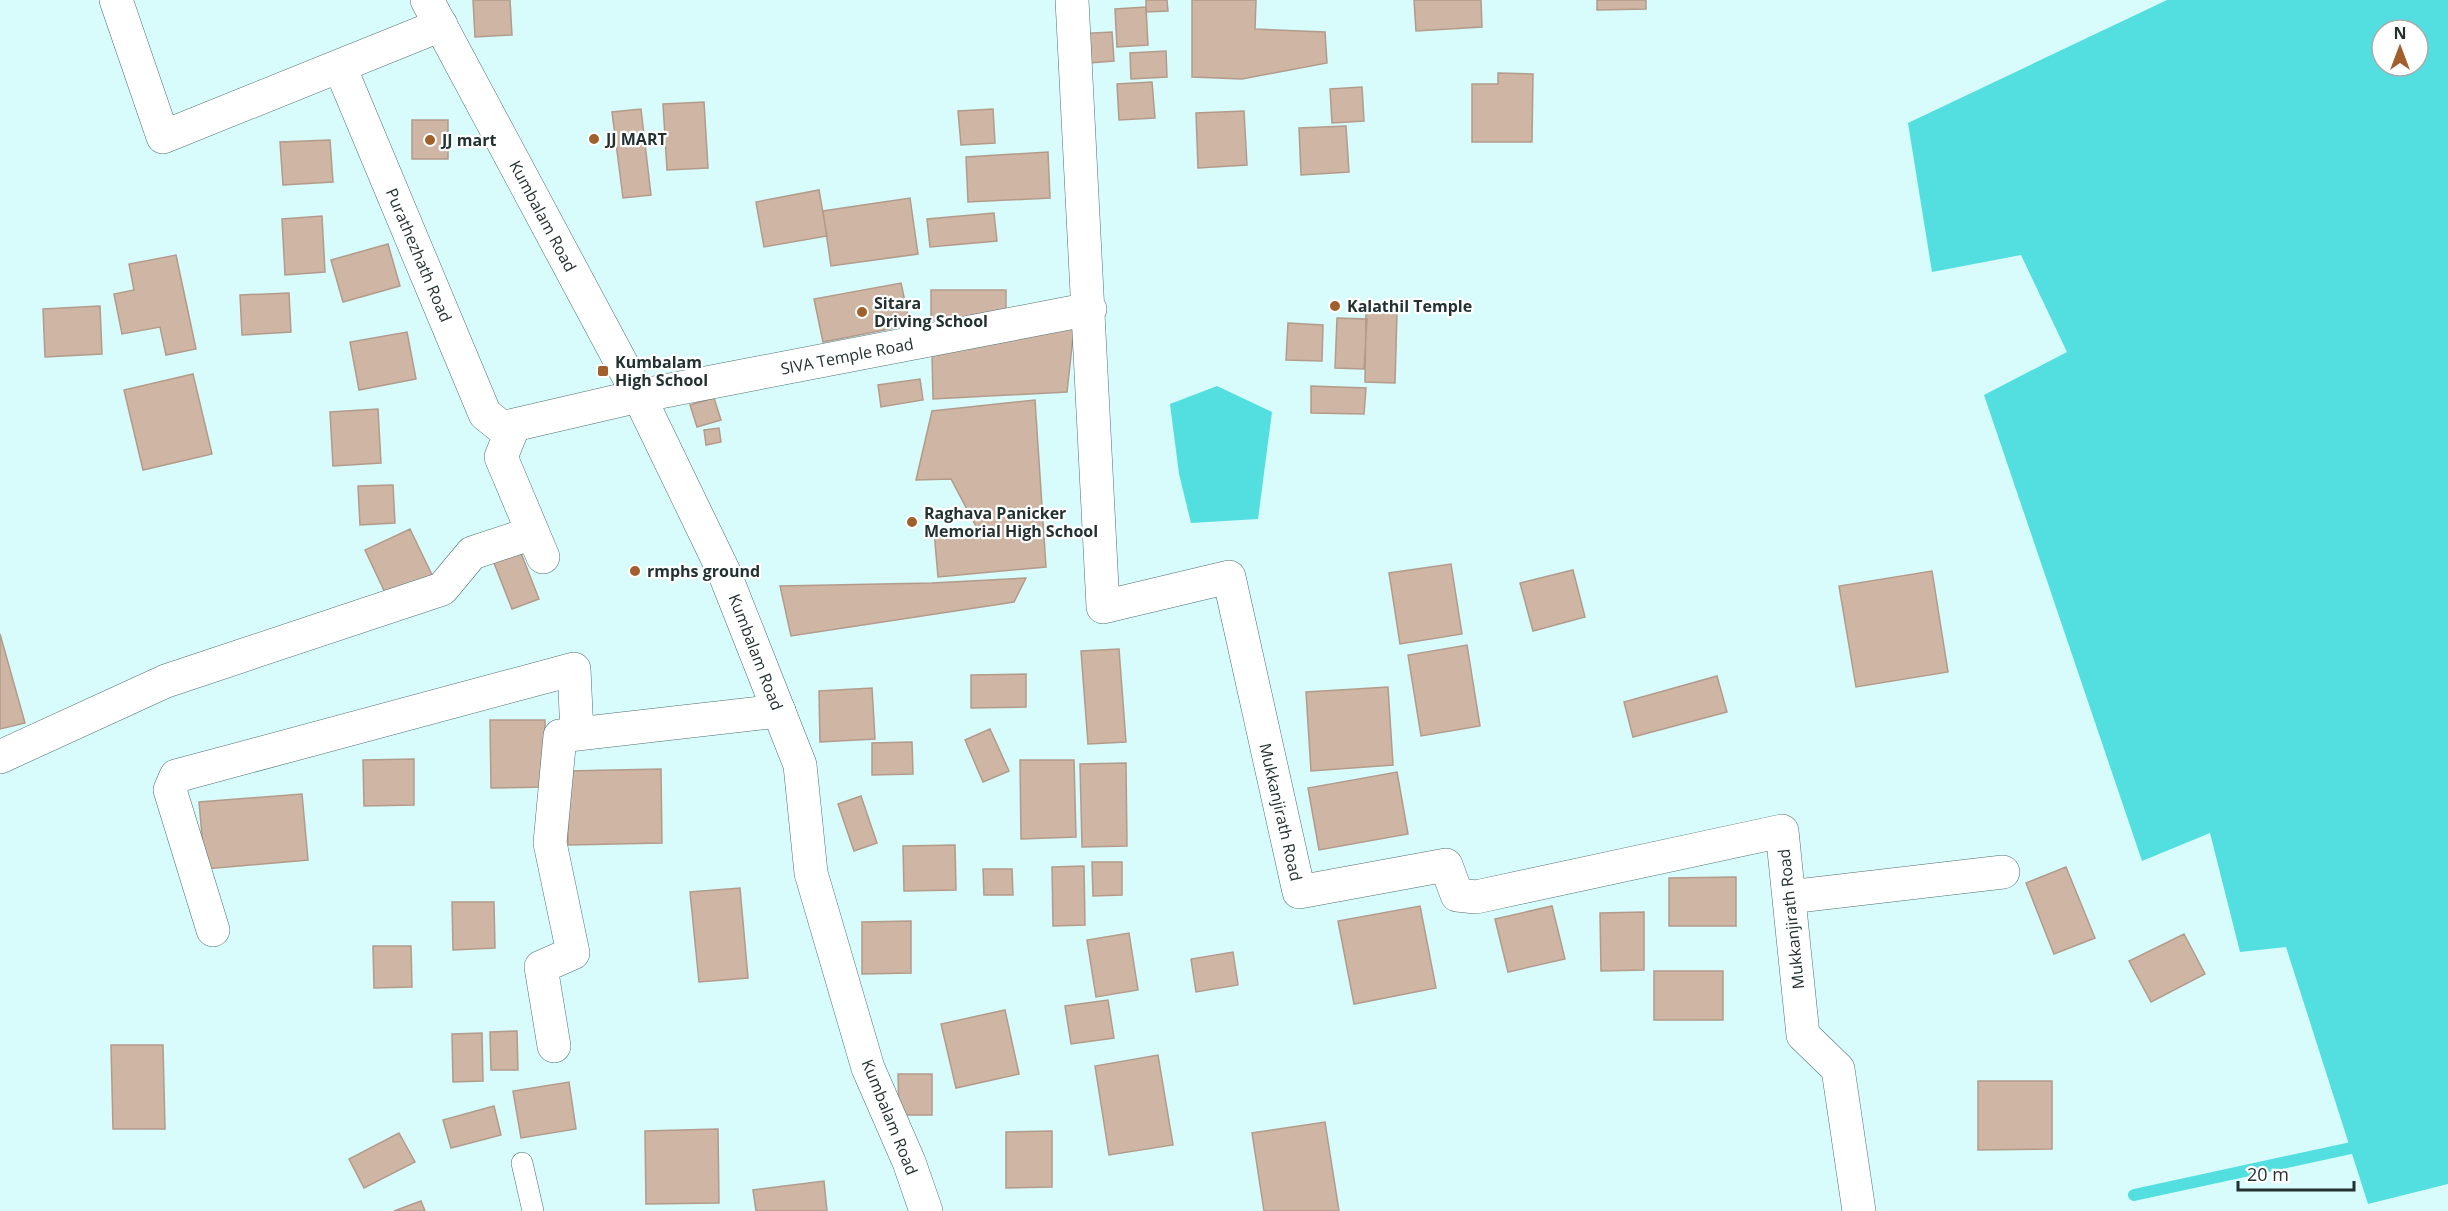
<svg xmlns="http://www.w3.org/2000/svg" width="2448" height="1211" viewBox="0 0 2448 1211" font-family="'Open Sans',sans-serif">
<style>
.water{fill:#53dfe0;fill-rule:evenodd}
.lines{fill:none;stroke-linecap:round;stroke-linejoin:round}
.stream{stroke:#53dfe0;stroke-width:12}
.building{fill:#ceb5a4;stroke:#b39b8b;stroke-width:1.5}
.lane-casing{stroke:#4f6f6f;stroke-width:22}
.street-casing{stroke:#4f6f6f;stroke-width:34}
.secondary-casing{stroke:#4f6f6f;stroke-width:34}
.lane{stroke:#fff;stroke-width:21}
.street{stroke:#fff;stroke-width:33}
.secondary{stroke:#fff;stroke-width:33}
.poi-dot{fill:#a15f2c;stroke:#fff;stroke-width:2}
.labels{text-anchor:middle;stroke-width:4.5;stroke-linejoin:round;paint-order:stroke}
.poi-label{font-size:16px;font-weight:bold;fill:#233131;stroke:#fff;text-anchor:start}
.street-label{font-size:16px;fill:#233131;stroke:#fff}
</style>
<rect width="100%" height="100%" fill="#d8fbfb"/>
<path class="water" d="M 2167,0 L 2448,0 L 2448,1184 L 2368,1204 L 2286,947 L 2240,952 L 2210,833 L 2142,861 L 1984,395 L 2067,352 L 2021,255 L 1932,272 L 1908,123 ZM 2382,30 L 2418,30 L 2418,66 L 2382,66 Z
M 1217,386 L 1272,412 L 1258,519 L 1191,523 L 1179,474 L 1170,404 Z"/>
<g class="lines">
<path class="stream" d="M 2134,1195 L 2365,1145"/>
</g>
<path class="building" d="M 473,0 L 510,0 L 512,35 L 475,37 Z
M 1146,0 L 1167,0 L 1168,11 L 1146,12 Z
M 1192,0 L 1256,0 L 1255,29 L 1325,32 L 1327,63 L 1242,79 L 1192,77 Z
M 1414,0 L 1481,0 L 1482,27 L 1416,31 Z
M 1597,0 L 1646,0 L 1646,9 L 1597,10 Z
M 1146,7 L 1148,45 L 1117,47 L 1115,9 Z
M 1112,32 L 1114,61 L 1077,64 L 1075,34 Z
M 1166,51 L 1167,77 L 1131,79 L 1130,53 Z
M 1498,73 L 1533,74 L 1532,142 L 1472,142 L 1472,84 L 1498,84 Z
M 1152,82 L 1155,118 L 1119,120 L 1117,84 Z
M 1362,87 L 1364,121 L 1332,123 L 1330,89 Z
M 704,102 L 708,168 L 667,170 L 663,104 Z
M 641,109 L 651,195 L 623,198 L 612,112 Z
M 993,109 L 995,143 L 961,145 L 958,111 Z
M 1244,111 L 1247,165 L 1198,168 L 1196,113 Z
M 412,120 L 448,120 L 448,159 L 412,159 Z
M 1346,126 L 1349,172 L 1301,175 L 1299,128 Z
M 330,140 L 333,182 L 283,185 L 280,142 Z
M 1048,152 L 1050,198 L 968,202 L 966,157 Z
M 819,190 L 827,236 L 764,247 L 756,202 Z
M 910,198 L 918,254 L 831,266 L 823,211 Z
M 994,213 L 997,241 L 930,247 L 927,219 Z
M 322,216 L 325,272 L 285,275 L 282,219 Z
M 388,244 L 400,286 L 343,302 L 331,260 Z
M 176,255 L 196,349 L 166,355 L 160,327 L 122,334 L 114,294 L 134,290 L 129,264 Z
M 901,283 L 910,325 L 823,342 L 814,299 Z
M 931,290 L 1006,290 L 1006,319 L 931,320 Z
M 289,293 L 291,332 L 242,335 L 240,295 Z
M 100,306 L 102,354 L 45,357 L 43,309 Z
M 1366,312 L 1397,313 L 1395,383 L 1365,382 Z
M 1337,318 L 1367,319 L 1364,369 L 1335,368 Z
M 1288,323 L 1323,325 L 1322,361 L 1286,360 Z
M 1074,328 L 1067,392 L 933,399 L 932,354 Z
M 407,332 L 416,379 L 359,390 L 350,342 Z
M 193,374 L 212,454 L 143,470 L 124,390 Z
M 920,379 L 923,400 L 881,407 L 878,385 Z
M 1311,386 L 1366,388 L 1364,414 L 1311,413 Z
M 714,398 L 721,420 L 697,427 L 690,405 Z
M 1035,400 L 1046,567 L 938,577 L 934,531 L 979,532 L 951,479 L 916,480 L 932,411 Z
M 378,409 L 381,463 L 333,466 L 330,412 Z
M 719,428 L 721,442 L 706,445 L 704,430 Z
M 393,485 L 395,523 L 360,525 L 358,486 Z
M 410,529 L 433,577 L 388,599 L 365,550 Z
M 519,548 L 539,599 L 512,609 L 492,558 Z
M 1451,564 L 1462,634 L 1400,644 L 1389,573 Z
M 1573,570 L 1585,617 L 1533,631 L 1520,583 Z
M 1932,571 L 1948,672 L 1856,687 L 1839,586 Z
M 1026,578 L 1014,602 L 791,636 L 780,586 L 932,583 Z
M 0,634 L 25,723 L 0,729 Z
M 1467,645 L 1480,726 L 1421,736 L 1408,655 Z
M 1119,649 L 1126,742 L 1088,744 L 1081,651 Z
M 1026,674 L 1026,707 L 971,708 L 971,675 Z
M 1717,676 L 1727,712 L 1633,737 L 1624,702 Z
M 1388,687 L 1393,765 L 1311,771 L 1306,692 Z
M 872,688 L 875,739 L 820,742 L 819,691 Z
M 490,720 L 545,720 L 546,787 L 491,788 Z
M 990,729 L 1009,771 L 983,782 L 965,740 Z
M 912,742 L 913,774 L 872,775 L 872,743 Z
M 414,759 L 414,805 L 364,806 L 363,760 Z
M 1020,760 L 1074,760 L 1076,837 L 1021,839 Z
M 1126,763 L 1127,846 L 1082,847 L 1080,764 Z
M 661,769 L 662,843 L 568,845 L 567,771 Z
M 1397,772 L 1408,834 L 1319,850 L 1308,788 Z
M 302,794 L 308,860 L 205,869 L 199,802 Z
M 861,796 L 877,843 L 854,851 L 838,804 Z
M 955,845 L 956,890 L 904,891 L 903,846 Z
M 1092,862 L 1122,862 L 1122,895 L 1093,896 Z
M 1084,866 L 1085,925 L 1053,926 L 1052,867 Z
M 2066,867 L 2095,938 L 2054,954 L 2026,883 Z
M 983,869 L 1012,869 L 1013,895 L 984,895 Z
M 1736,877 L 1736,926 L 1669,926 L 1669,878 Z
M 740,888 L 748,978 L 699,982 L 690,892 Z
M 452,902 L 494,902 L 495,948 L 453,950 Z
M 1420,906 L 1436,988 L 1354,1004 L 1338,921 Z
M 1552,906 L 1565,959 L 1508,972 L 1495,919 Z
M 1644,912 L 1644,970 L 1601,971 L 1600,913 Z
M 911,921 L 911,973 L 862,974 L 862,922 Z
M 1129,933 L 1138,990 L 1096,997 L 1087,940 Z
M 2184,934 L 2205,974 L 2151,1002 L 2129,961 Z
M 373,946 L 411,946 L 412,987 L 374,988 Z
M 1233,952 L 1238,985 L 1196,992 L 1191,959 Z
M 1654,971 L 1723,971 L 1723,1020 L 1654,1020 Z
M 1108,1000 L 1114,1038 L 1071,1044 L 1065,1006 Z
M 1005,1010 L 1019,1074 L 956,1088 L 941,1024 Z
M 517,1031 L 518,1070 L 491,1070 L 490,1032 Z
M 482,1033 L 483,1081 L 453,1082 L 452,1034 Z
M 111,1045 L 163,1045 L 165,1129 L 113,1129 Z
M 1158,1055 L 1173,1145 L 1109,1155 L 1095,1066 Z
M 898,1074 L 932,1074 L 932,1115 L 899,1115 Z
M 1978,1081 L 2052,1081 L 2052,1149 L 1978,1150 Z
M 569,1082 L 576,1129 L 521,1138 L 513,1091 Z
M 494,1106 L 501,1135 L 451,1148 L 443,1120 Z
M 1325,1122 L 1339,1211 L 1264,1211 L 1252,1133 Z
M 718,1129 L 719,1203 L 646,1204 L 645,1131 Z
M 1052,1131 L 1052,1187 L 1006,1188 L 1006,1132 Z
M 399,1133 L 415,1162 L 364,1188 L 349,1159 Z
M 824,1181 L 827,1211 L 756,1211 L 753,1190 Z
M 421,1201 L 425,1211 L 394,1211 Z"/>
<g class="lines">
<defs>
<path id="lane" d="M 522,1163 L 533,1211"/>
<path id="street" d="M 116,0 L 163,137 L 441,25
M 1072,0 L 1103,607 L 1229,577 L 1299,892 L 1446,865 L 1457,895 L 1476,897 L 1782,831 L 1803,1035 L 1838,1069 L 1859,1211
M 340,67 L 485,414 L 510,434
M 543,557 L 501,457 L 514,425 L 639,396 L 1090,309
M 0,757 L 166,681 L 442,589 L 472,553 L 532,533
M 1789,897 L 2003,872
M 213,930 L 170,790 L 176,776 L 574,669 L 577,734
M 554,1046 L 541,967 L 573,953 L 550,843 L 560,736 L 779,711"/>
<path id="secondary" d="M 427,0 L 639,396 L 724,572 L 800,765 L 811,873 L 868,1068 L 909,1162 L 926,1211"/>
</defs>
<use href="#lane" class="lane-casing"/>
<use href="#street" class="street-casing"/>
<use href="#secondary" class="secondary-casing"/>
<use href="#lane" class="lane"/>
<use href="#street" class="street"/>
<use href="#secondary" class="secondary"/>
</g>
<g class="poi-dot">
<circle cx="594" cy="139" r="6"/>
<circle cx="430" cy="140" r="6"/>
<circle cx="1335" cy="306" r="6"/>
<circle cx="862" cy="312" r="6"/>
<rect x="597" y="365" width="12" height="12" rx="3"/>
<circle cx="912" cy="522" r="6"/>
<circle cx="635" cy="571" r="6"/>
</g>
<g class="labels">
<g class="poi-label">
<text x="606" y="145">JJ MART</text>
<text x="442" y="146">JJ mart</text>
<text x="874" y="309">Sitara<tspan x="874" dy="18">Driving School</tspan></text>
<text x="1347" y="312">Kalathil Temple</text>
<text x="615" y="368">Kumbalam<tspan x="615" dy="18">High School</tspan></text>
<text x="924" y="519">Raghava Panicker<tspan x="924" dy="18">Memorial High School</tspan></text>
<text x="647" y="577">rmphs ground</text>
</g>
<g class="street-label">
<text transform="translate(543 216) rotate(62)" y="6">Kumbalam Road</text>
<text transform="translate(419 255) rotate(67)" y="6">Purathezhath Road</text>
<text transform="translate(847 356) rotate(-11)" y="6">SIVA Temple Road</text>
<text transform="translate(756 652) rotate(69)" y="6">Kumbalam Road</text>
<text transform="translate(1281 812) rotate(77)" y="6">Mukkanjirath Road</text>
<text transform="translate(1791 919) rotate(-96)" y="6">Mukkanjirath Road</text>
<text transform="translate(890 1117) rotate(68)" y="6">Kumbalam Road</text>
</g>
</g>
<g transform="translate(2400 48)"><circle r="28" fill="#ffffff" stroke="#a7adad" stroke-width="1.5"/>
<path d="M0-4.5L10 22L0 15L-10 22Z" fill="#a15f2c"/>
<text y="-9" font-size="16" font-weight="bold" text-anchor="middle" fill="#233131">N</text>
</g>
<path d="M2238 1181v9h116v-9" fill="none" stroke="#233131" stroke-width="3"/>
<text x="2247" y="1181" font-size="18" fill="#233131" stroke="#ffffff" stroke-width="4.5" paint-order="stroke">20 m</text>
</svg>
